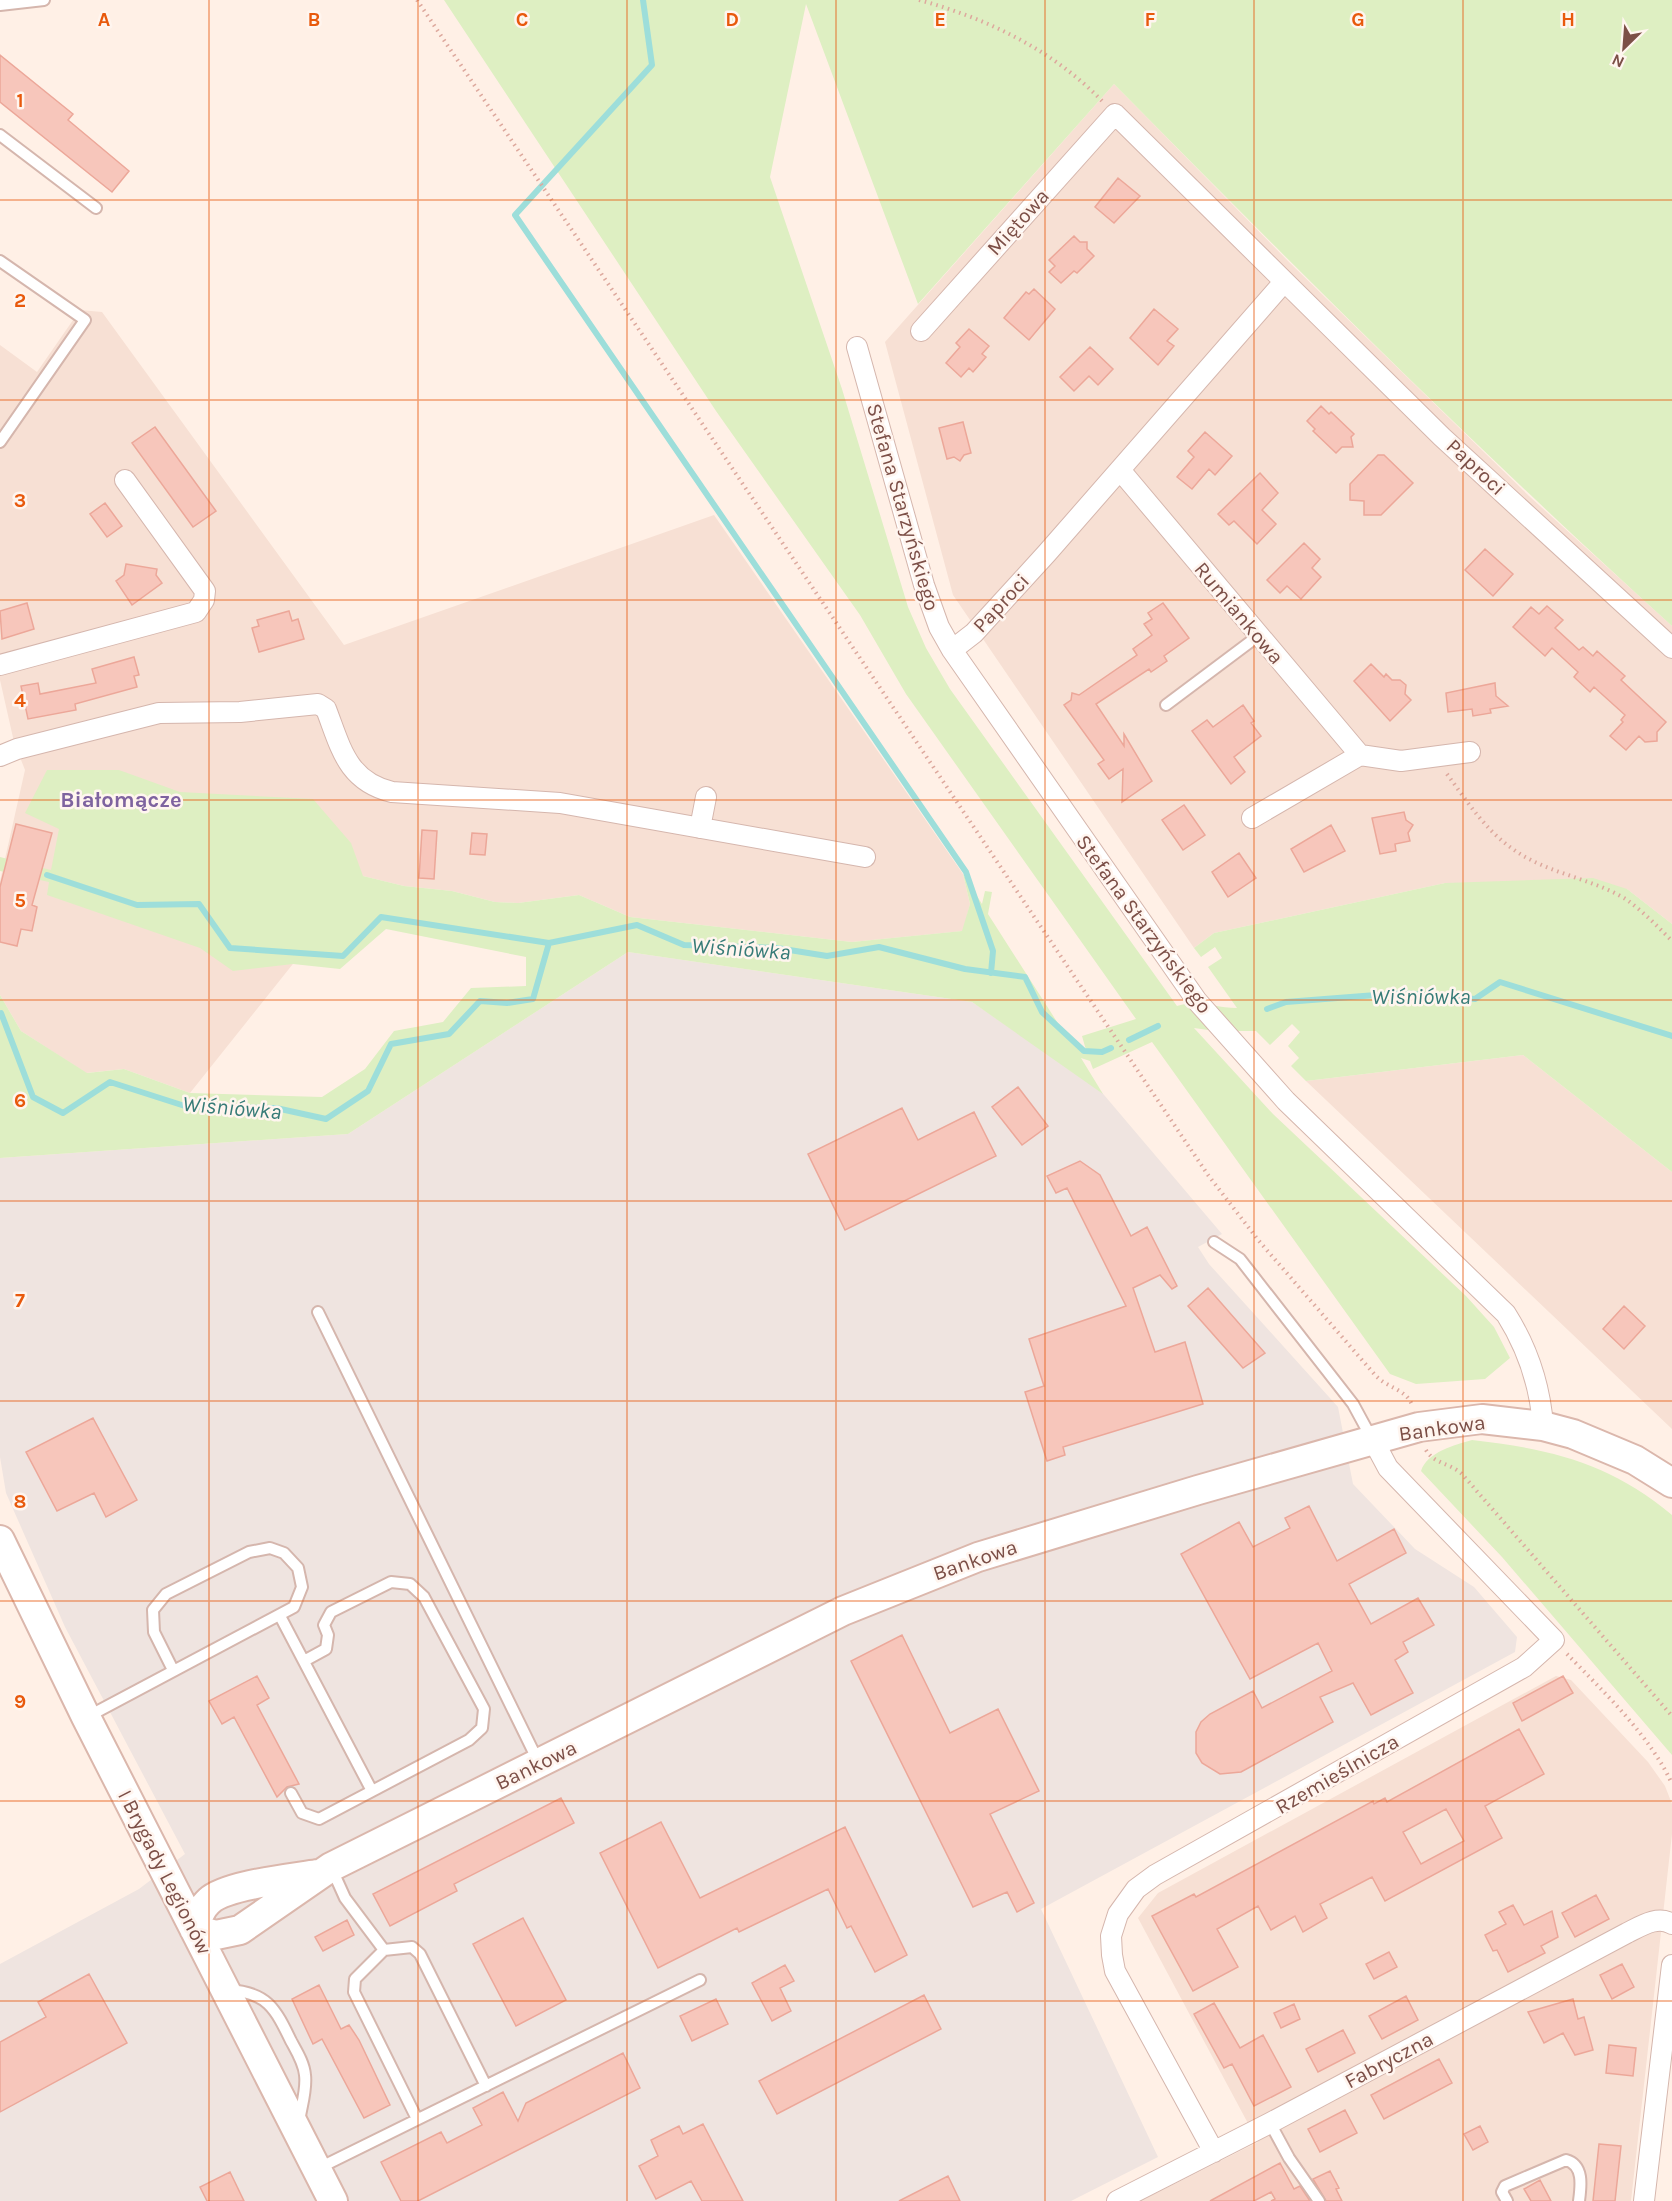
<svg xmlns="http://www.w3.org/2000/svg" width="1672" height="2201" viewBox="0 0 1672 2201" font-family="Karla,sans-serif">
<style>
.residential{fill:#f7e0d4}
.industrial{fill:#efe4e0}
.green{fill:#deefc2}
.lines{fill:none;stroke-linecap:round;stroke-linejoin:round}
.stream{stroke:#9ddeda;stroke-width:6}
.building{fill:#f7c6bb;stroke:#eca799;stroke-width:1.5;fill-rule:evenodd}
.lane-casing{stroke:#d5b6ad;stroke-width:14}
.street-casing{stroke:#d5b6ad;stroke-width:22}
.secondary-casing{stroke:#dbb7ac;stroke-width:32}
.path{stroke:#dda89d;stroke-width:4;stroke-dasharray:1.5 4.5;stroke-linecap:butt}
.lane{stroke:#fff;stroke-width:10}
.street{stroke:#fff;stroke-width:20}
.secondary{stroke:#fff;stroke-width:28}
.grid{fill:none;stroke:#e8590c;stroke-width:1.5;stroke-opacity:0.55}
.labels{text-anchor:middle;stroke-width:5;stroke-linejoin:round;paint-order:stroke}
.street-label{font-size:21px;fill:#7c4f47;stroke:#fff5ef}
.neighbourhood-label{font-size:22px;font-weight:bold;fill:#7e639f;stroke:#fff5ef}
.water-label{font-size:22px;font-style:italic;fill:#367b77;stroke:#fff5ef}
.grid-label{font-size:20px;text-anchor:middle;font-weight:bold;fill:#e8590c;stroke:#fff5ef;stroke-width:5;stroke-linejoin:round;paint-order:stroke}
</style>
<rect width="100%" height="100%" fill="#fff0e6"/>
<path class="residential" d="M 1114,84 L 1289,262 L 1529,496 L 1672,626 L 1672,924 L 1627,889 L 1445,883 L 1214,933 L 1194,948 L 953,595 L 885,342 Z
M 80,310 L 102,312 L 344,645 L 714,515 L 963,874 L 970,904 L 963,931 L 852,942 L 630,917 L 579,895 L 518,903 L 495,902 L 452,891 L 404,886 L 363,876 L 190,1093 L 124,1069 L 86,1073 L 21,1031 L 0,995 L 0,881 L 25,770 L 14,742 L 0,680 L 0,345 L 37,372 Z
M 1523,1055 L 1672,1172 L 1672,1429 L 1306,1081 Z
M 1556,1676 L 1571,1680 L 1648,1762 L 1665,1786 L 1672,1804 L 1672,1834 L 1631,2201 L 1141,2201 L 1258,2142 L 1138,1918 L 1158,1893 Z"/>
<path class="industrial" d="M 628,952 L 972,1002 L 1099,1089 L 1222,1234 L 1198,1247 L 1209,1264 L 1338,1407 L 1353,1484 L 1415,1549 L 1474,1587 L 1517,1637 L 1515,1652 L 1041,1909 L 1158,2157 L 1071,2201 L 0,2201 L 0,1964 L 139,1889 L 185,1854 L 65,1627 L 6,1493 L 0,1457 L 0,1158 L 348,1134 Z"/>
<path class="green" d="M 444,0 L 1672,0 L 1672,626 C 1480,452 1296,269 1114,84 L 918,304 L 806,4 L 770,177 L 842,389 L 908,607 L 926,648 L 950,689 L 1177,1006 C 1200,999 1213,1008 1237,1008 L 1208,967 L 1222,958 L 1215,947 L 1201,957 L 1194,948 L 1214,933 L 1445,883 L 1593,878 L 1627,889 L 1672,924 L 1672,1172 L 1523,1055 L 1306,1081 L 1291,1066 L 1299,1058 L 1288,1046 L 1300,1032 L 1292,1024 L 1270,1045 L 1256,1031 L 1215,1031 L 1194,1028 L 1273,1114 L 1466,1296 L 1494,1327 L 1510,1358 L 1485,1379 L 1416,1384 L 1390,1374 L 1152,1042 L 1093,1069 L 1090,1061 L 1081,1058 L 1103,1094 L 972,1002 L 628,952 L 348,1134 L 0,1158 L 0,995 L 21,1031 L 87,1073 L 124,1069 L 190,1093 L 322,1097 L 365,1069 L 394,1031 L 443,1022 L 471,988 L 526,986 L 526,957 L 386,929 L 340,969 L 293,964 L 233,971 L 200,948 L 47,895 L 49,882 L 0,871 L 0,857 L 51,870 L 59,829 L 25,813 L 47,770 L 119,770 L 180,792 L 313,799 L 351,843 L 363,876 L 404,886 L 452,891 L 495,902 L 518,903 L 579,895 L 630,917 L 852,942 L 962,931 L 970,904 L 963,874 L 982,904 L 985,891 L 992,892 L 988,914 L 1059,1025 L 1086,1050 L 1082,1036 L 1136,1019 L 906,694 L 860,615 L 716,411 Z
M 1472,1440 C 1551,1449 1610,1463 1672,1515 L 1672,1755 L 1502,1557 L 1421,1471 C 1427,1452 1455,1445 1472,1440 Z"/>
<g class="lines">
<path class="stream" d="M 643,0 L 652,65 L 515,215 L 966,872 L 993,951 L 991,973
M 47,875 L 137,905 L 199,904 L 230,948 L 343,956 L 381,917 L 549,943
M 1267,1009 L 1286,1002 L 1402,993 L 1475,999 L 1500,982 L 1672,1036
M 1,1013 L 33,1097 L 63,1113 L 110,1082 L 188,1107 L 276,1108 L 326,1119 L 368,1091 L 391,1044 L 449,1034 L 480,1001 L 507,1003 L 533,999 L 549,943 L 637,925 L 684,945 L 777,948 L 827,956 L 879,947 L 965,969 L 1025,977 L 1042,1012 L 1084,1051 L 1102,1052 L 1111,1048
M 1129,1040 L 1158,1026"/>
</g>
<path class="building" d="M 0,55 L 73,114 L 68,120 L 129,171 L 112,192 L 0,102 Z
M 1118,178 L 1140,196 L 1114,223 L 1095,207 Z
M 1074,236 L 1080,242 L 1087,242 L 1087,249 L 1094,256 L 1077,273 L 1074,271 L 1061,283 L 1049,272 L 1055,266 L 1049,260 Z
M 1034,289 L 1055,309 L 1029,340 L 1004,318 L 1026,292 L 1029,294 Z
M 1154,309 L 1178,329 L 1167,341 L 1174,346 L 1158,365 L 1130,338 Z
M 969,329 L 989,346 L 982,354 L 986,357 L 973,372 L 969,368 L 961,377 L 946,363 L 960,347 L 956,343 Z
M 1090,347 L 1113,369 L 1098,385 L 1089,376 L 1074,391 L 1060,377 Z
M 1321,406 L 1329,414 L 1331,412 L 1354,434 L 1351,437 L 1353,447 L 1342,447 L 1336,453 L 1313,431 L 1315,429 L 1307,421 Z
M 963,422 L 971,453 L 964,455 L 960,461 L 954,457 L 947,459 L 939,428 Z
M 155,427 L 216,511 L 193,527 L 132,443 Z
M 1205,432 L 1232,456 L 1215,475 L 1209,469 L 1192,489 L 1177,477 L 1194,457 L 1188,451 Z
M 1378,455 L 1384,455 L 1413,483 L 1381,515 L 1364,515 L 1364,501 L 1350,500 L 1350,484 Z
M 1260,473 L 1278,493 L 1262,510 L 1276,524 L 1257,544 L 1234,521 L 1229,525 L 1218,514 Z
M 105,503 L 122,526 L 107,537 L 90,514 Z
M 1304,543 L 1320,559 L 1312,568 L 1321,577 L 1301,599 L 1287,586 L 1280,593 L 1267,580 Z
M 1485,549 L 1513,574 L 1493,596 L 1465,570 Z
M 126,564 L 157,569 L 156,575 L 162,583 L 132,605 L 116,581 L 124,575 Z
M 27,603 L 34,629 L 2,639 L 0,611 Z
M 1163,603 L 1189,638 L 1164,656 L 1167,661 L 1151,672 L 1149,669 L 1096,704 L 1124,746 L 1124,734 L 1152,781 L 1122,802 L 1123,769 L 1109,779 L 1098,764 L 1104,760 L 1064,705 L 1071,700 L 1072,693 L 1079,695 L 1137,655 L 1133,649 L 1152,635 L 1144,624 L 1152,619 L 1148,613 Z
M 1547,606 L 1563,620 L 1555,628 L 1579,650 L 1583,647 L 1593,656 L 1597,651 L 1625,676 L 1621,680 L 1666,722 L 1657,732 L 1657,741 L 1645,742 L 1639,736 L 1626,750 L 1610,736 L 1623,722 L 1621,720 L 1625,715 L 1594,687 L 1590,692 L 1574,677 L 1578,672 L 1552,648 L 1545,656 L 1513,627 L 1531,607 L 1539,614 Z
M 289,611 L 292,621 L 298,619 L 304,639 L 259,652 L 252,628 L 259,626 L 257,620 Z
M 134,657 L 139,675 L 134,676 L 137,687 L 75,704 L 76,710 L 28,719 L 21,686 L 38,683 L 40,694 L 96,683 L 92,669 Z
M 1371,664 L 1384,677 L 1386,674 L 1392,680 L 1400,680 L 1406,685 L 1405,694 L 1411,700 L 1390,721 L 1354,681 Z
M 1495,683 L 1496,696 L 1508,706 L 1490,709 L 1491,713 L 1473,716 L 1472,709 L 1448,712 L 1446,693 Z
M 1243,705 L 1254,721 L 1251,723 L 1261,736 L 1234,757 L 1245,772 L 1231,784 L 1192,731 L 1207,720 L 1213,727 Z
M 1184,805 L 1205,835 L 1183,850 L 1162,820 Z
M 1404,812 L 1406,820 L 1413,825 L 1408,833 L 1410,841 L 1395,844 L 1396,851 L 1380,854 L 1372,818 Z
M 16,824 L 52,833 L 32,905 L 37,907 L 32,931 L 21,929 L 17,946 L 0,942 L 0,887 Z
M 1331,825 L 1345,851 L 1304,872 L 1291,849 Z
M 422,830 L 437,831 L 434,879 L 419,878 Z
M 472,833 L 487,834 L 485,855 L 470,854 Z
M 1239,853 L 1256,878 L 1228,897 L 1212,872 Z
M 1018,1087 L 1048,1126 L 1022,1145 L 992,1107 Z
M 902,1108 L 918,1140 L 974,1112 L 996,1156 L 845,1230 L 808,1154 Z
M 1080,1161 L 1100,1175 L 1131,1236 L 1147,1227 L 1177,1286 L 1172,1289 L 1160,1275 L 1133,1288 L 1155,1352 L 1185,1342 L 1203,1404 L 1063,1447 L 1065,1455 L 1047,1461 L 1025,1392 L 1044,1386 L 1029,1339 L 1126,1306 L 1067,1188 L 1056,1193 L 1047,1176 Z
M 1208,1288 L 1265,1353 L 1243,1368 L 1188,1306 Z
M 1624,1306 L 1645,1326 L 1624,1349 L 1603,1329 Z
M 93,1418 L 137,1500 L 106,1517 L 94,1493 L 57,1511 L 26,1452 Z
M 1309,1506 L 1337,1561 L 1394,1529 L 1406,1553 L 1349,1584 L 1371,1624 L 1418,1598 L 1434,1625 L 1403,1642 L 1408,1652 L 1395,1660 L 1413,1693 L 1371,1715 L 1353,1683 L 1320,1697 L 1333,1722 L 1241,1772 L 1220,1774 L 1202,1763 L 1196,1753 L 1196,1732 L 1201,1722 L 1210,1714 L 1253,1691 L 1262,1708 L 1332,1671 L 1318,1643 L 1250,1679 L 1181,1554 L 1239,1522 L 1253,1547 L 1290,1528 L 1285,1518 Z
M 902,1635 L 950,1733 L 998,1709 L 1039,1791 L 990,1814 L 1034,1903 L 1017,1912 L 1007,1892 L 973,1907 L 851,1661 Z
M 257,1676 L 269,1698 L 257,1705 L 299,1784 L 287,1787 L 277,1797 L 234,1717 L 222,1724 L 209,1701 Z
M 1563,1676 L 1573,1693 L 1522,1721 L 1513,1703 Z
M 1519,1729 L 1544,1774 L 1485,1806 L 1502,1838 L 1385,1901 L 1372,1877 L 1320,1904 L 1327,1918 L 1303,1932 L 1295,1916 L 1271,1930 L 1258,1906 L 1217,1929 L 1238,1967 L 1193,1991 L 1152,1916 L 1194,1894 L 1196,1897 L 1373,1801 L 1374,1804 L 1385,1798 L 1387,1802 ZM 1446,1809 L 1464,1841 L 1421,1864 L 1403,1832 Z
M 561,1798 L 574,1823 L 454,1884 L 457,1891 L 390,1926 L 373,1894 Z
M 661,1822 L 700,1898 L 845,1827 L 907,1955 L 875,1972 L 851,1926 L 847,1928 L 828,1889 L 739,1932 L 737,1928 L 658,1968 L 600,1853 Z
M 1596,1895 L 1609,1919 L 1575,1937 L 1562,1913 Z
M 1513,1905 L 1524,1925 L 1552,1911 L 1558,1937 L 1541,1946 L 1545,1953 L 1508,1972 L 1497,1950 L 1493,1951 L 1485,1935 L 1506,1924 L 1499,1912 Z
M 523,1918 L 566,2000 L 516,2026 L 473,1944 Z
M 347,1920 L 354,1935 L 323,1951 L 315,1937 Z
M 1389,1952 L 1397,1967 L 1374,1979 L 1366,1964 Z
M 1622,1964 L 1634,1987 L 1612,1999 L 1600,1975 Z
M 785,1965 L 794,1981 L 780,1988 L 791,2011 L 772,2021 L 752,1983 Z
M 89,1974 L 127,2043 L 0,2112 L 0,2042 L 46,2017 L 38,2002 Z
M 319,1985 L 341,2029 L 349,2025 L 359,2040 L 390,2105 L 364,2118 L 322,2039 L 313,2044 L 292,1999 Z
M 924,1995 L 941,2029 L 777,2114 L 759,2081 Z
M 1406,1996 L 1418,2020 L 1382,2039 L 1369,2016 Z
M 716,1999 L 728,2024 L 692,2041 L 680,2016 Z
M 1573,1999 L 1578,2019 L 1584,2017 L 1593,2050 L 1575,2055 L 1563,2033 L 1544,2043 L 1528,2012 Z
M 1214,2003 L 1240,2048 L 1263,2035 L 1291,2087 L 1254,2106 L 1232,2064 L 1224,2068 L 1194,2014 Z
M 1294,2004 L 1300,2019 L 1281,2028 L 1274,2013 Z
M 1343,2030 L 1355,2053 L 1318,2072 L 1306,2049 Z
M 1609,2045 L 1636,2048 L 1633,2076 L 1606,2073 Z
M 623,2053 L 640,2088 L 418,2201 L 401,2201 L 381,2162 L 441,2132 L 447,2143 L 482,2125 L 473,2108 L 503,2092 L 518,2121 L 526,2103 Z
M 1439,2059 L 1452,2083 L 1384,2119 L 1371,2095 Z
M 1345,2110 L 1357,2133 L 1320,2152 L 1308,2129 Z
M 703,2124 L 743,2201 L 702,2201 L 691,2181 L 656,2199 L 639,2166 L 658,2156 L 651,2140 L 679,2126 L 683,2134 Z
M 1480,2126 L 1488,2142 L 1473,2150 L 1464,2134 Z
M 1599,2144 L 1621,2146 L 1615,2201 L 1593,2201 Z
M 1280,2163 L 1294,2189 L 1300,2186 L 1310,2201 L 1271,2201 L 1275,2199 L 1271,2192 L 1254,2201 L 1210,2201 Z
M 1330,2171 L 1339,2188 L 1336,2189 L 1342,2201 L 1326,2201 L 1313,2179 Z
M 230,2172 L 244,2201 L 207,2201 L 200,2187 Z
M 948,2176 L 960,2201 L 899,2201 Z
M 1540,2180 L 1551,2201 L 1531,2201 L 1524,2189 Z"/>
<g class="lines">
<defs>
<path id="lane" d="M 0,5 L 44,0
M 0,135 L 96,208
M 0,261 L 85,320 L 0,442
M 1166,705 L 1258,636
M 1214,1242 L 1240,1259 L 1353,1404 L 1372,1439
M 318,1312 L 539,1763
M 280,1616 L 372,1791
M 87,1717 L 294,1607 L 302,1587 L 298,1568 L 284,1553 L 270,1548 L 249,1552 L 166,1594 L 153,1610 L 154,1632 L 173,1670
M 291,1793 L 302,1813 L 319,1819 L 469,1740 L 482,1728 L 484,1709 L 424,1597 L 410,1584 L 391,1582 L 331,1612 L 324,1625 L 328,1635 L 326,1649 L 304,1661
M 331,1867 L 345,1898 L 384,1950 L 355,1979 L 354,1992 L 417,2119
M 384,1950 L 412,1947 L 420,1954 L 486,2086
M 228,1990 C 267,1992 275,2008 291,2041 C 297,2052 304,2063 305,2075 C 307,2090 301,2107 299,2122
M 1270,2123 L 1289,2158 L 1319,2201
M 317,2169 L 700,1980
M 1507,2201 L 1502,2192 L 1505,2186 L 1566,2160 C 1584,2165 1581,2186 1579,2201"/>
<path id="street" d="M 921,331 L 1115,114 L 1442,437 L 1672,648
M 857,347 L 924,585 L 939,627 L 952,650 L 1197,1001 L 1286,1101 L 1506,1314 C 1528,1349 1540,1384 1543,1426
M 1120,470 L 1360,755 L 1401,761 L 1470,752
M 952,650 L 974,633 L 1047,553 L 1284,282
M 0,665 L 196,612 L 204,600 L 205,591 L 125,480
M 0,756 L 17,749 L 159,713 L 240,712 L 318,704 L 326,709 C 341,748 347,781 392,792 L 560,803 L 865,857
M 1252,818 L 1360,755
M 700,828 L 706,797
M 1214,2152 L 1115,1971 L 1112,1955 L 1111,1936 L 1118,1914 L 1136,1889 L 1155,1875 L 1524,1667 L 1554,1640 L 1388,1468 L 1373,1440
M 1117,2201 L 1270,2123 L 1627,1933 C 1641,1926 1658,1915 1672,1924
M 1644,2201 L 1672,1965"/>
<path id="secondary" d="M 0,1540 L 86,1717 L 333,2201
M 317,1874 C 293,1878 226,1885 209,1901 C 201,1908 197,1919 194,1929 L 216,1935 L 240,1930 L 331,1867 L 843,1611 L 978,1557 L 1198,1490 L 1419,1427 L 1482,1419 L 1543,1426 L 1573,1434 L 1635,1460 L 1672,1483"/>
</defs>
<use href="#lane" class="lane-casing"/>
<use href="#street" class="street-casing"/>
<use href="#secondary" class="secondary-casing"/>
<path class="path" d="M 417,0 L 1208,1175 L 1259,1241 L 1375,1375 C 1387,1388 1406,1389 1412,1405
M 919,0 C 986,18 1053,50 1102,101
M 1447,774 C 1466,800 1484,828 1510,847 C 1544,873 1588,877 1624,898 C 1642,910 1657,926 1672,941
M 1426,1450 C 1434,1464 1450,1463 1462,1474 L 1672,1716
M 1567,1654 C 1602,1690 1652,1738 1672,1784"/>
<use href="#lane" class="lane"/>
<use href="#street" class="street"/>
<use href="#secondary" class="secondary"/>
</g>
<path class="grid" d="M 209,0 L 209,2201M 418,0 L 418,2201M 627,0 L 627,2201M 836,0 L 836,2201M 1045,0 L 1045,2201M 1254,0 L 1254,2201M 1463,0 L 1463,2201M 0,200 L 1672,200M 0,400 L 1672,400M 0,600 L 1672,600M 0,800 L 1672,800M 0,1000 L 1672,1000M 0,1201 L 1672,1201M 0,1401 L 1672,1401M 0,1601 L 1672,1601M 0,1801 L 1672,1801M 0,2001 L 1672,2001"/>
<g class="labels">
<g class="street-label">
<text transform="translate(1018 222) rotate(-48)" y="7">Miętowa</text>
<text transform="translate(1476 467) rotate(43)" y="7">Paproci</text>
<text transform="translate(903 507) rotate(74)" y="7">Stefana Starzyńskiego</text>
<text transform="translate(1001 603) rotate(-47)" y="7">Paproci</text>
<text transform="translate(1239 613) rotate(50)" y="7">Rumiankowa</text>
<text transform="translate(1144 924) rotate(54)" y="7">Stefana Starzyńskiego</text>
<text transform="translate(1442 1428) rotate(-8)" y="7">Bankowa</text>
<text transform="translate(975 1560) rotate(-19)" y="7">Bankowa</text>
<text transform="translate(536 1765) rotate(-26)" y="7">Bankowa</text>
<text transform="translate(1337 1774) rotate(-30)" y="7">Rzemieślnicza</text>
<text transform="translate(165 1872) rotate(63)" y="7">I Brygady Legionów</text>
<text transform="translate(1389 2060) rotate(-28)" y="7">Fabryczna</text>
</g>
<g class="neighbourhood-label">
<text x="121" y="807">Białomącze</text>
</g>
<g class="water-label">
<text transform="translate(741 948) rotate(4)" y="8">Wiśniówka</text>
<text x="1421" y="1004">Wiśniówka</text>
<text transform="translate(232 1107) rotate(5)" y="8">Wiśniówka</text>
</g>
</g>
<g class="grid-label">
<text x="104" y="26">A</text>
<text x="314" y="26">B</text>
<text x="522" y="26">C</text>
<text x="732" y="26">D</text>
<text x="940" y="26">E</text>
<text x="1150" y="26">F</text>
<text x="1358" y="26">G</text>
<text x="1568" y="26">H</text>
<text x="20" y="107">1</text>
<text x="20" y="307">2</text>
<text x="20" y="507">3</text>
<text x="20" y="707">4</text>
<text x="20" y="907">5</text>
<text x="20" y="1107">6</text>
<text x="20" y="1307">7</text>
<text x="20" y="1508">8</text>
<text x="20" y="1708">9</text>
</g>
<g transform="translate(1624 48) rotate(205)" stroke="#fff5ef" stroke-width="4.5" paint-order="stroke">
<path d="M0-4.5L10 22L0 15L-10 22Z" fill="#7c4f47"/>
<text y="-9" font-size="16" font-weight="bold" text-anchor="middle" fill="#7c4f47">N</text>
</g>
</svg>
